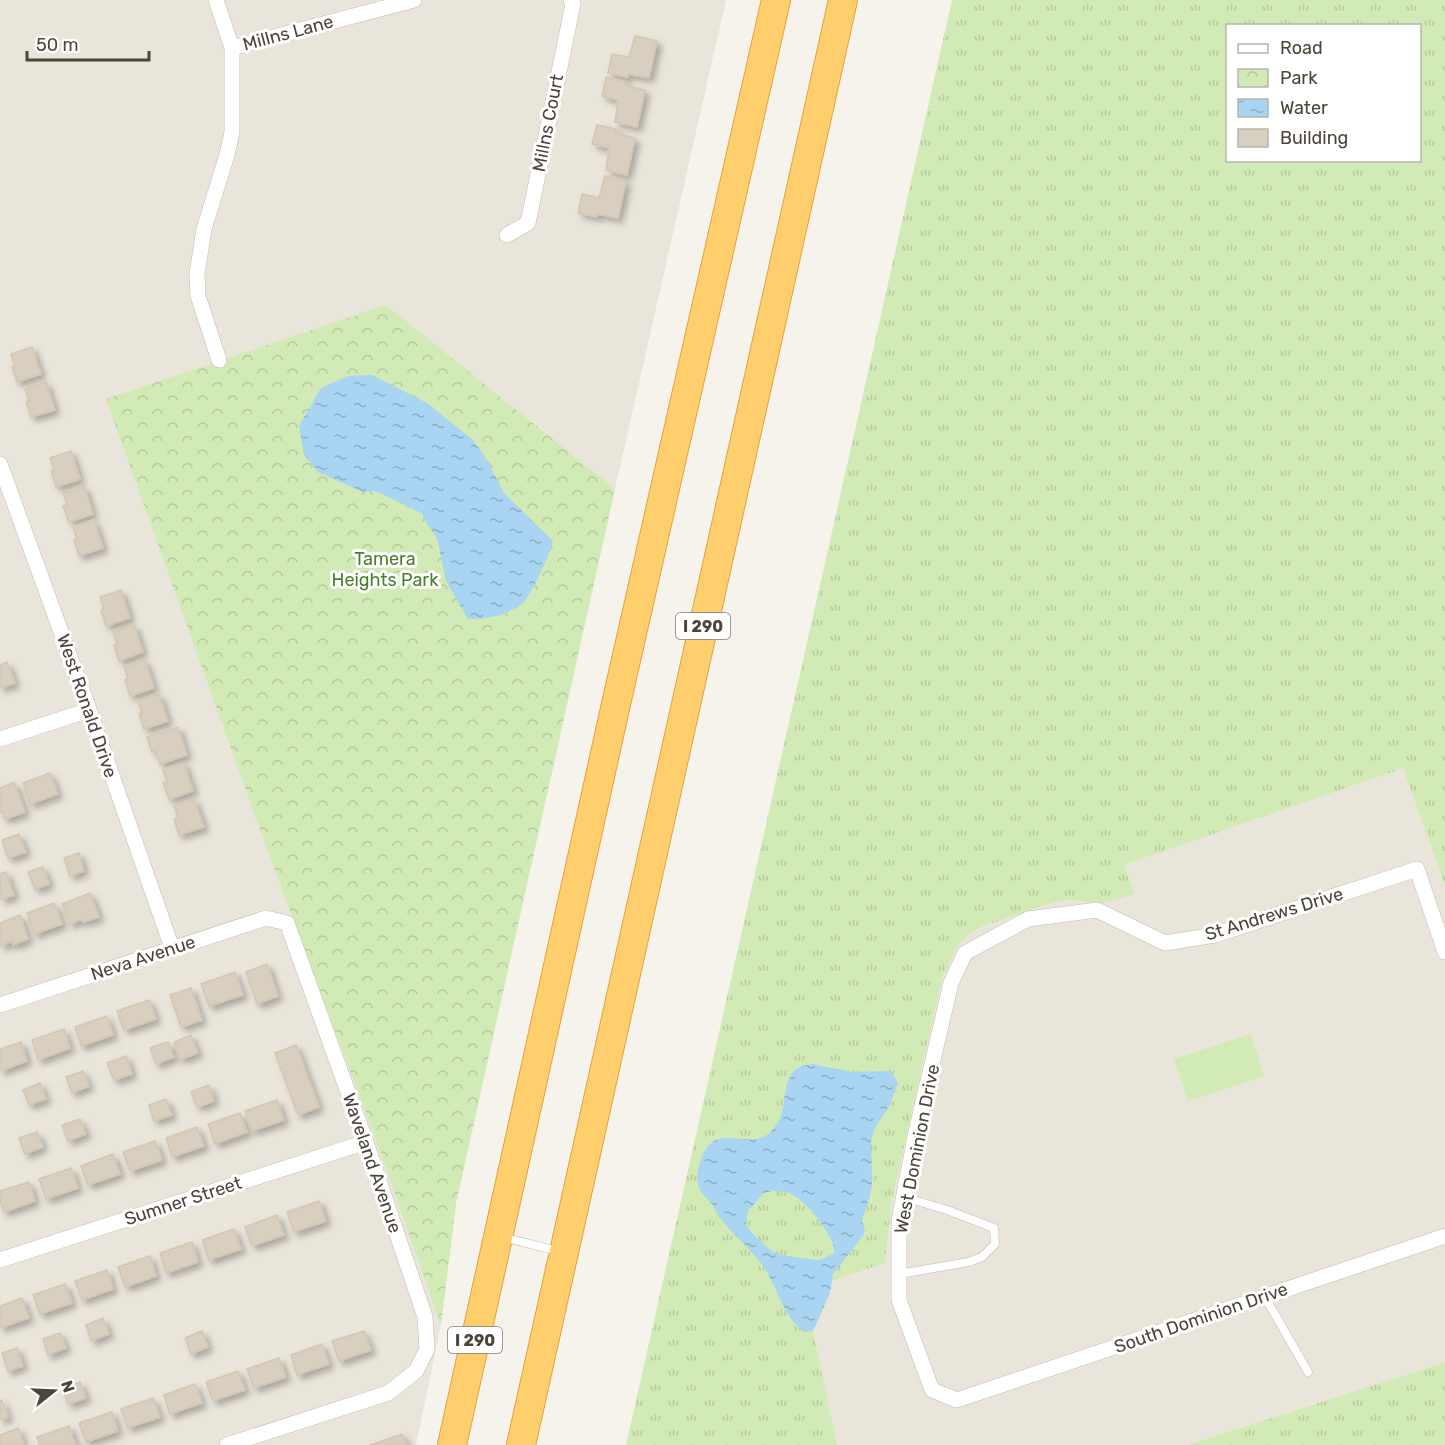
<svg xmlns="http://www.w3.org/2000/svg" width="1445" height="1445" viewBox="0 0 1445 1445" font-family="Rubik,sans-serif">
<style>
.residential{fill:#eae5da}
.grass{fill:url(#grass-tufts);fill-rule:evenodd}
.park{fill:url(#park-crowns)}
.pitch{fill:#d2eab5}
.water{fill:url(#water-ripples);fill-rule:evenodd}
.building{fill:#d8cfc1;stroke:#d3c7b4;stroke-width:1.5;filter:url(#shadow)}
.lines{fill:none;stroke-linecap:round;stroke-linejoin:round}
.lane-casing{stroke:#c2bbae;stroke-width:9}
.street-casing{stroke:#c2bbae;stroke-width:16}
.highway-casing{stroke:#e0a43c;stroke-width:30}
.lane{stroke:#fff;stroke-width:8}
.street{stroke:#fff;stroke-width:15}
.highway{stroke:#ffcf6e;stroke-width:28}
.labels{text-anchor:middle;stroke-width:6;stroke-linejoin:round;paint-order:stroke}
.shield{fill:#fff;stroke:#817c74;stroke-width:1.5}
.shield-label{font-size:16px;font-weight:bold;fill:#4b4439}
.street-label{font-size:18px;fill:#4b4439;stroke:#fff}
.park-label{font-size:18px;fill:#4a7f2a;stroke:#fff}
</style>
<defs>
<pattern id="grass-tufts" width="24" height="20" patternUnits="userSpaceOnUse" patternTransform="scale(1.5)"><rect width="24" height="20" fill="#d2eab5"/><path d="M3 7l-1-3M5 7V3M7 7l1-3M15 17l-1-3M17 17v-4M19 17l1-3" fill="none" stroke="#b6ca9c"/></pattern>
<pattern id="park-crowns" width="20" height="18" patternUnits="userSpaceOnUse" patternTransform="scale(1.5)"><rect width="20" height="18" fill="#d2eab5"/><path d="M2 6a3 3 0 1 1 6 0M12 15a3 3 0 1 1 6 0" fill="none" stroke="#b6ca9c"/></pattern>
<pattern id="water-ripples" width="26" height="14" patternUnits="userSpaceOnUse" patternTransform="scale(1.5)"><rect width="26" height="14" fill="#a9d4f2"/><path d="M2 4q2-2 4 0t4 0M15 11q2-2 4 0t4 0" fill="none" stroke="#8caec5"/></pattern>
<filter id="shadow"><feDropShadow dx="4.5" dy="4.5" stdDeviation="3" flood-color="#0004"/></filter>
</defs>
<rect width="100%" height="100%" fill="#f6f3ec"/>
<path class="residential" d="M 0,0 L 726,0 L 615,489 L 456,1203 L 441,1325 L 416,1445 L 0,1445 Z
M 1403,767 L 1445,885 L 1445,1362 L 1188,1445 L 837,1445 L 813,1331 L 830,1293 L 832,1281 L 885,1263 L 892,1200 L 942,979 L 957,947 L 968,936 L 981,927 L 1055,902 L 1071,900 L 1101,904 L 1135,894 L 1124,865 Z"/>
<path class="grass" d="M 952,0 L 1445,0 L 1445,885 L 1403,768 L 1124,865 L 1135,894 L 1101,904 L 1071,900 L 1055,902 L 981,927 L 968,936 L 957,947 L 942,979 L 892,1200 L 885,1263 L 832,1281 L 830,1293 L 813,1331 L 837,1445 L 626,1445 ZM 1228,26 L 1420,26 L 1420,160 L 1228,160 Z
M 1445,1362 L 1445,1445 L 1188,1445 Z"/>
<path class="park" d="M 386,305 L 615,489 L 456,1203 L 441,1325 L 378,1145 L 268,852 L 106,399 Z"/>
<path class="pitch" d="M 1251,1034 L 1264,1076 L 1188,1101 L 1174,1059 Z"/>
<path class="water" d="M 372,375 L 427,403 L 473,440 L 487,460 L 504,493 L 553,541 C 550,553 531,597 522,604 C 505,616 487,619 468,619 L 446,581 L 437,538 L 423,518 L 423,514 L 382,494 L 373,491 L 363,492 L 318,472 L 304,455 L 299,426 L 321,388 L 348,376 Z
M 813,1064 L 851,1072 L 891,1071 L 898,1083 L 890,1105 L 876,1126 L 871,1140 L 872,1184 L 870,1196 L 862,1221 L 865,1230 L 863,1236 L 833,1274 L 830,1293 L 813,1331 L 804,1332 C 782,1316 777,1284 761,1263 C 749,1247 733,1235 721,1219 C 717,1215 715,1208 712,1204 C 707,1198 700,1193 698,1185 C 695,1175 701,1154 708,1146 C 727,1125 757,1156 777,1124 C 791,1103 776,1067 813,1064 ZM 773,1191 C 779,1191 785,1191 791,1194 C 806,1200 836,1237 834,1253 L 825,1258 L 817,1260 L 780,1255 L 770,1250 L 753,1234 L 746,1225 L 748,1211 L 764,1193 Z"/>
<path class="building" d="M 635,36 L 657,41 L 649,78 L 628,74 L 628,77 L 608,73 L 612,54 L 629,57 Z
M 606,77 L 626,82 L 625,85 L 645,90 L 637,127 L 615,122 L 618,100 L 602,96 Z
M 597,125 L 616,129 L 615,133 L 635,138 L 627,175 L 606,170 L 609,148 L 592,144 Z
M 605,176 L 626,181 L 618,218 L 598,214 L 597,217 L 578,213 L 582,194 L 599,198 Z
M 32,347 L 41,374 L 17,382 L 12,367 L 15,366 L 11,354 Z
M 46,382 L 55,410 L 31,417 L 26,402 L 29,401 L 25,389 Z
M 71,451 L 80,479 L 56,487 L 51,471 L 54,470 L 50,458 Z
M 84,486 L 93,514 L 69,522 L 63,506 L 67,505 L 63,493 Z
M 94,520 L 103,548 L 79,556 L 74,540 L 77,539 L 73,527 Z
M 121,590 L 130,618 L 106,626 L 101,610 L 104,609 L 100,597 Z
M 134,625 L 143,652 L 119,661 L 114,645 L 117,644 L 113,632 Z
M 145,660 L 154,688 L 130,696 L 125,680 L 128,679 L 124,667 Z
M 7,662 L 15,683 L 0,688 L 0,665 Z
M 159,694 L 168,721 L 144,729 L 139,714 L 142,713 L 138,701 Z
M 178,727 L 187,755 L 160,764 L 155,751 L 152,752 L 147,737 Z
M 184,763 L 193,791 L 169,799 L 163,783 L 167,782 L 163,770 Z
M 50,773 L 58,794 L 30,804 L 23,783 Z
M 14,782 L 25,812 L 5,819 L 2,811 L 0,812 L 0,788 Z
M 194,799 L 204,827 L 179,835 L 174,819 L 178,818 L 174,806 Z
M 19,834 L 26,852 L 8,858 L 2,840 Z
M 79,853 L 84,871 L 70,876 L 64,858 Z
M 43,867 L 49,884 L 35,889 L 28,872 Z
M 6,872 L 14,895 L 1,900 L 0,874 Z
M 90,893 L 99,917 L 83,922 L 82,919 L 70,924 L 62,904 Z
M 54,903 L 62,924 L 34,934 L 27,913 Z
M 20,915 L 28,939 L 13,945 L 12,941 L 0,946 L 0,923 Z
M 267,964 L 278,996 L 257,1004 L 246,972 Z
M 235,972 L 243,995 L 209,1006 L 201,984 Z
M 191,988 L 202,1020 L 181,1027 L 170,995 Z
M 149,1000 L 156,1019 L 124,1030 L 117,1011 Z
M 107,1016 L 113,1035 L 81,1046 L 75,1027 Z
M 64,1029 L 70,1048 L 38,1060 L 32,1040 Z
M 191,1035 L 198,1053 L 180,1059 L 174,1042 Z
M 21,1042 L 27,1061 L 0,1071 L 0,1049 Z
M 168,1042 L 174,1057 L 156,1064 L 150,1048 Z
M 296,1045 L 319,1107 L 298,1115 L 275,1053 Z
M 126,1056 L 132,1074 L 114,1080 L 107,1063 Z
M 83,1071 L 89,1086 L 72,1093 L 66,1077 Z
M 40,1083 L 46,1099 L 29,1105 L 23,1090 Z
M 209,1085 L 214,1101 L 197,1107 L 191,1092 Z
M 166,1099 L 172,1115 L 154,1121 L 149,1105 Z
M 277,1100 L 284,1120 L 252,1131 L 245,1111 Z
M 240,1113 L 247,1132 L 215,1144 L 208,1124 Z
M 80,1119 L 86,1134 L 68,1141 L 62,1125 Z
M 197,1127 L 204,1146 L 172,1157 L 166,1138 Z
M 37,1132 L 43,1147 L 25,1154 L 19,1138 Z
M 155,1141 L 162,1160 L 130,1171 L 123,1152 Z
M 113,1154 L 120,1174 L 88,1185 L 81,1166 Z
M 71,1168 L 78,1188 L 46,1199 L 39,1179 Z
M 29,1182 L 35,1201 L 4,1212 L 0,1202 L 0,1191 Z
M 319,1201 L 326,1221 L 294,1232 L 287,1212 Z
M 277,1215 L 284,1235 L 252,1246 L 245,1227 Z
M 234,1229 L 241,1249 L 209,1260 L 202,1240 Z
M 192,1242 L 198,1262 L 166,1273 L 160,1253 Z
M 150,1256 L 156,1276 L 125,1287 L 118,1267 Z
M 107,1270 L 113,1289 L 82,1300 L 75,1281 Z
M 65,1284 L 72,1303 L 40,1314 L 33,1295 Z
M 22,1298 L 29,1318 L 0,1328 L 0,1306 Z
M 103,1318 L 109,1334 L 91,1341 L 86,1325 Z
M 202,1331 L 208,1347 L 191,1354 L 185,1338 Z
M 364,1331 L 371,1350 L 339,1361 L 332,1341 Z
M 60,1333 L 66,1348 L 48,1355 L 43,1339 Z
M 322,1344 L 329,1364 L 297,1375 L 291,1355 Z
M 17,1348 L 23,1366 L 8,1371 L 2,1353 Z
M 279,1358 L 286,1377 L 254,1388 L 247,1369 Z
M 238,1371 L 245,1390 L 213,1401 L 206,1382 Z
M 80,1382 L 86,1398 L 68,1404 L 63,1389 Z
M 195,1384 L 202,1403 L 170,1414 L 164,1395 Z
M 153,1398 L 160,1417 L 128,1428 L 121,1409 Z
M 2,1400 L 8,1417 L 0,1420 L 0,1401 Z
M 112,1412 L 118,1431 L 86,1442 L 79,1423 Z
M 69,1426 L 76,1445 L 40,1445 L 37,1437 Z
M 18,1428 L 24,1445 L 1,1445 L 0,1435 Z
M 402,1434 L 406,1445 L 370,1445 Z"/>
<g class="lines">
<defs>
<path id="lane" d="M 502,1237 L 558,1251
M 899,1274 L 969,1262 L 982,1257 L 995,1244 L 994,1228 L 947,1210 L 904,1197
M 1265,1297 L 1308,1372"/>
<path id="street" d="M 216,0 L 232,48 L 232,132 L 227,155 L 204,229 L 197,274 L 198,296 L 219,360
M 232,48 L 414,0
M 507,235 L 528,223 L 573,4 L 571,0
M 0,464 L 84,695 L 172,948
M 0,739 L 89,710
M 1445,952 L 1417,869 L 1215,935 L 1165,943 L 1097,910 L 1028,919 L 965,953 L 951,983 L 916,1132 L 899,1221 L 899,1300 L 932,1390 L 957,1400 L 1445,1236
M 0,1005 L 266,918 L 287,923 L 366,1142 L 425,1317 L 427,1349 L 416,1371 L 388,1393 L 227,1445
M 0,1260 L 366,1142"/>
<path id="highway" d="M 452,1445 L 616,704 L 776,0
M 521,1445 L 843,0"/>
</defs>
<use href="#lane" class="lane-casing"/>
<use href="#street" class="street-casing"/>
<use href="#highway" class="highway-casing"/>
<use href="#lane" class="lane"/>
<use href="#street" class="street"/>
<use href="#highway" class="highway"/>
</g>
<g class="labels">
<g class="shield">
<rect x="676" y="613" width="54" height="26" rx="4.5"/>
<rect x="448" y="1327" width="54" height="26" rx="4.5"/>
</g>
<g class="shield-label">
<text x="703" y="632">I 290</text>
<text x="475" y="1346">I 290</text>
</g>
<g class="street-label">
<text transform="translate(288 33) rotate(-15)" y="6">Millns Lane</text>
<text transform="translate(548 123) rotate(-79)" y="6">Millns Court</text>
<text transform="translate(87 706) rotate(71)" y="6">West Ronald Drive</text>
<text transform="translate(1274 914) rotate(-17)" y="6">St Andrews Drive</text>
<text transform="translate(143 958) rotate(-18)" y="6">Neva Avenue</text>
<text transform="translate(917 1149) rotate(-79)" y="6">West Dominion Drive</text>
<text transform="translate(372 1163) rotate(71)" y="6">Waveland Avenue</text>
<text transform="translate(183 1201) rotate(-18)" y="6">Sumner Street</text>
<text transform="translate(1201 1318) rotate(-19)" y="6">South Dominion Drive</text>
</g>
<g class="park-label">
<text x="385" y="565">Tamera<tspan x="385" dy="21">Heights Park</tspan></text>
</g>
</g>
<rect x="1226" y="24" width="195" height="138" fill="#ffffff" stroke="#b7b4b0" stroke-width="1.5"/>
<rect x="1238" y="44" width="30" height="9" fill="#ffffff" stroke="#b7b4b0" stroke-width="1.5"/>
<text x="1280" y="54" font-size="18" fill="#4b4439">Road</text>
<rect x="1238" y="69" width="30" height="18" fill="url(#park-crowns)" stroke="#b7b4b0" stroke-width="1.5"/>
<text x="1280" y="84" font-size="18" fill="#4b4439">Park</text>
<rect x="1238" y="99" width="30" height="18" fill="url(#water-ripples)" stroke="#b7b4b0" stroke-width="1.5"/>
<text x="1280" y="114" font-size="18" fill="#4b4439">Water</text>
<rect x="1238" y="129" width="30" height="18" fill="#d8cfc1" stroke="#b7b4b0" stroke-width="1.5"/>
<text x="1280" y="144" font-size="18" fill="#4b4439">Building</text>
<g transform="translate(54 1391) rotate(72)" stroke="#ffffff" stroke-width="4.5" paint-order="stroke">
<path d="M0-4.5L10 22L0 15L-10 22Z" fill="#4b4439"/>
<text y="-9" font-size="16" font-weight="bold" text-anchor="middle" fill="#4b4439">N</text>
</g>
<path d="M27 51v9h122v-9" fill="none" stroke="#4b4439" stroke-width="3"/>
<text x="36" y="51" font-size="18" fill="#4b4439" stroke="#ffffff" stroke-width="4.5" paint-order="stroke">50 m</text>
</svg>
